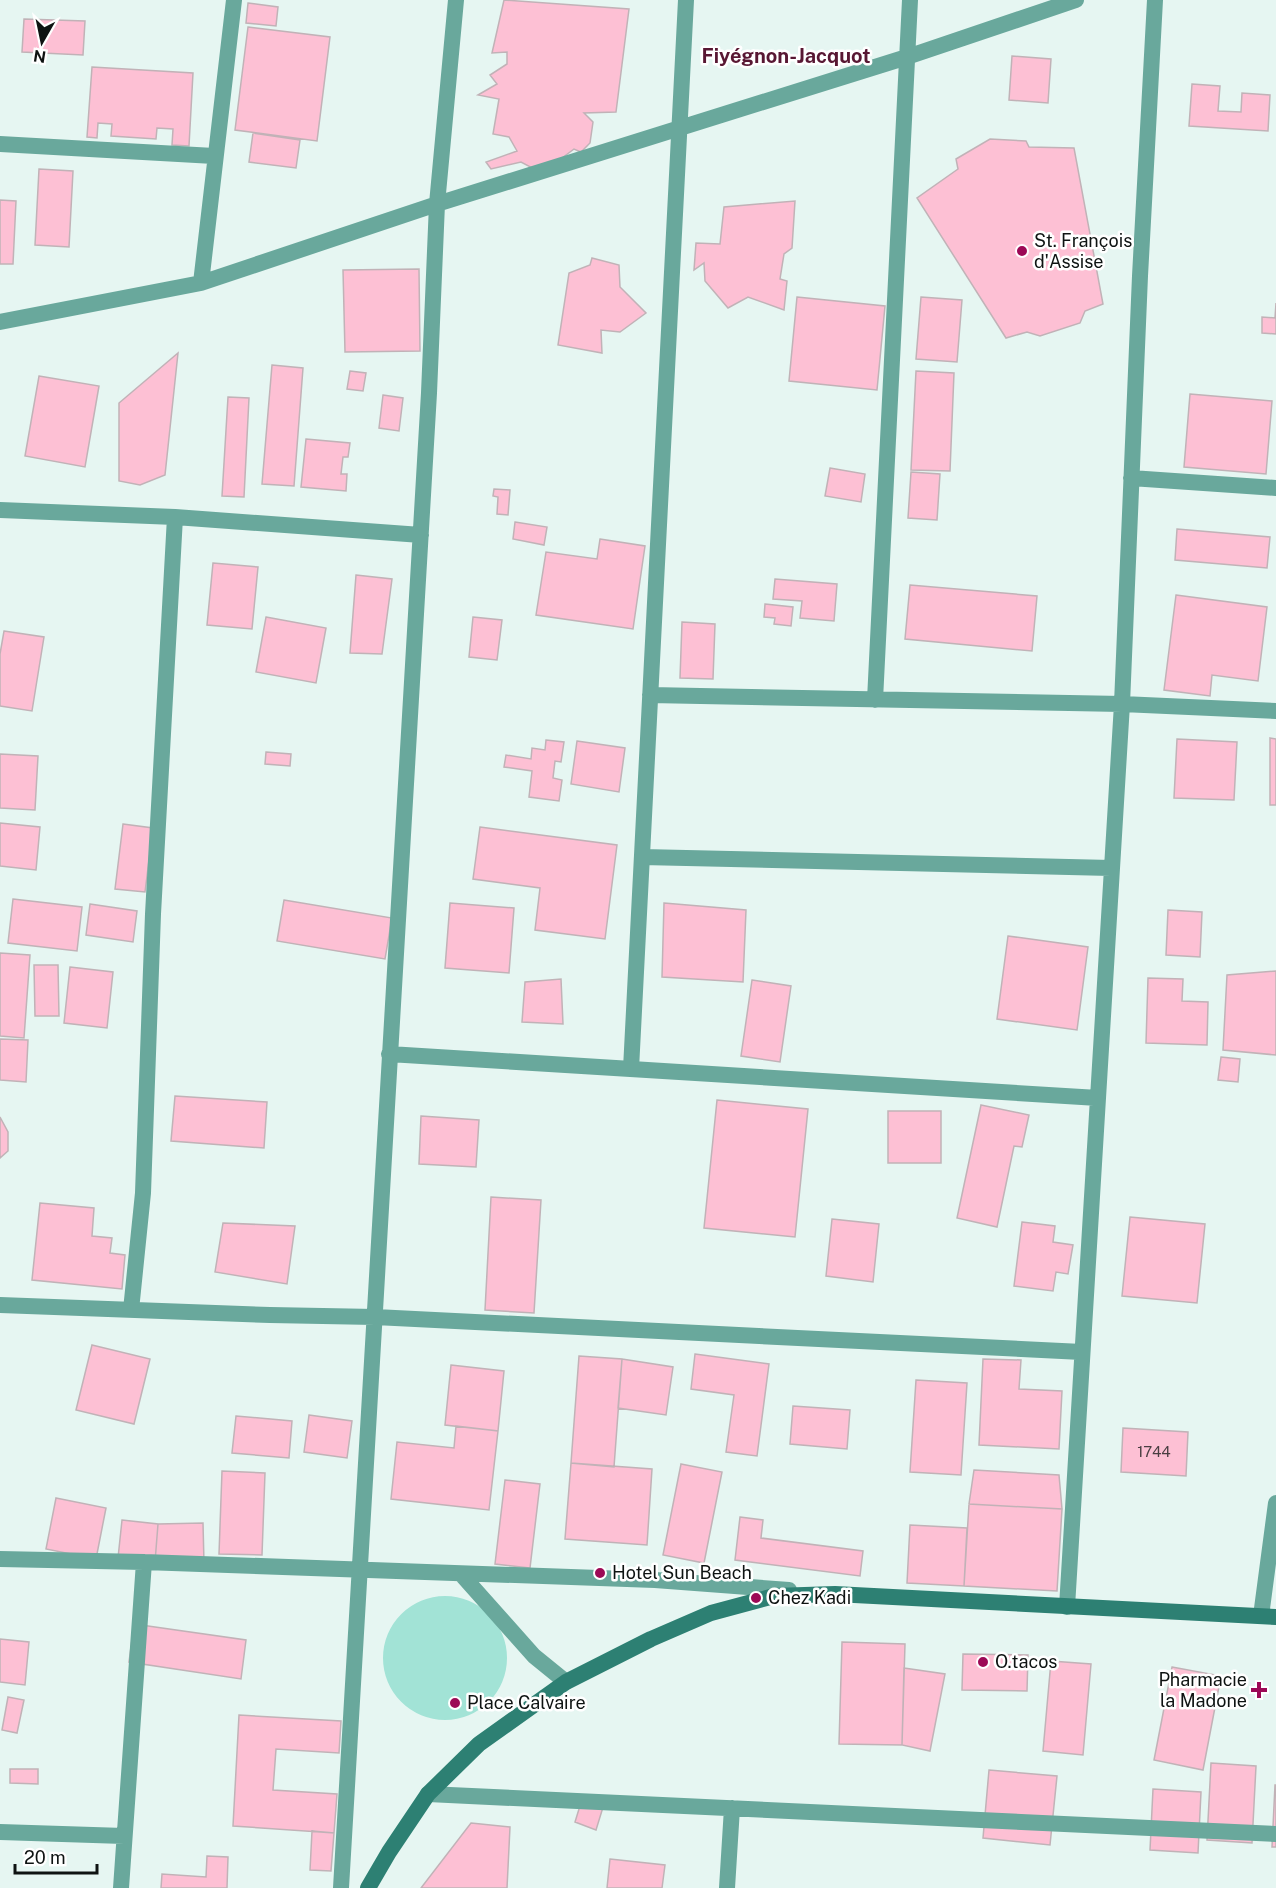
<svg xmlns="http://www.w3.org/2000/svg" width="1276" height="1888" viewBox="0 0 1276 1888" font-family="'Public Sans',sans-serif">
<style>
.green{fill:#a2e3d6}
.building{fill:#fdc0d4;stroke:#c1b2b7;stroke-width:1.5}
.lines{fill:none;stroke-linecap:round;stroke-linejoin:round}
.minor{stroke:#69a89c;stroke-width:16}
.secondary{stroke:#2d8073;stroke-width:16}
.poi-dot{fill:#9c0956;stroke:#fff;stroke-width:2}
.labels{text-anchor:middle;stroke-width:5;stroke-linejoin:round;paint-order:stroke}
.number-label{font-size:15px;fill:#4a3e42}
.poi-label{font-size:18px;fill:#0e1312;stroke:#fff;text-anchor:start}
.neighbourhood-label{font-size:20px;font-weight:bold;fill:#581733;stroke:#fff}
</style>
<rect width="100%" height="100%" fill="#e6f6f2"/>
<path class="green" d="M383 1658a62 62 0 1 1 124 0a62 62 0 1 1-124 0Z"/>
<path class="building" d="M 504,0 L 629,9 L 616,112 L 584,113 L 593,122 L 590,143 L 581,152 L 574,149 L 554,164 L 538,171 L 521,162 L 491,169 L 486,162 L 517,151 L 509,137 L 493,134 L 499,99 L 478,95 L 497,84 L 490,75 L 507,64 L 507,52 L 492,53 Z
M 248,3 L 278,7 L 276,26 L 246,23 Z
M 24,19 L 85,21 L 83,55 L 22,52 Z
M 248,27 L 330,37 L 317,141 L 235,130 Z
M 1012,56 L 1051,59 L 1048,103 L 1009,100 Z
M 92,67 L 193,73 L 189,146 L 172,145 L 173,129 L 157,128 L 156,139 L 111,136 L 112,124 L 98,123 L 97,138 L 87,137 Z
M 1192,84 L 1220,86 L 1218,111 L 1241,112 L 1242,93 L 1270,95 L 1268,131 L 1189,126 Z
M 253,133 L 300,140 L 296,168 L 249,162 Z
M 990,139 L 1026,141 L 1029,147 L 1074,148 L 1103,304 L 1085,311 L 1080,323 L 1040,336 L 1027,332 L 1006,338 L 917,198 L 958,169 L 956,159 Z
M 39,169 L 73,171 L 69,247 L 35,245 Z
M 0,200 L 16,201 L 13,264 L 0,264 Z
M 795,201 L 792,248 L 784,254 L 780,279 L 787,281 L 784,310 L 748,297 L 728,308 L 705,281 L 704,263 L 694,270 L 696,243 L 720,244 L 724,207 Z
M 592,258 L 619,265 L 620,287 L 646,313 L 620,332 L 601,330 L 602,353 L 558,345 L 569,273 L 590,265 Z
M 419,269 L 420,351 L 345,352 L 343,270 Z
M 797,297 L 885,306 L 877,390 L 789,381 Z
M 921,297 L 962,300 L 957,362 L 916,359 Z
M 1276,303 L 1276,334 L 1262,333 L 1262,317 L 1275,318 Z
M 178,353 L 165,475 L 140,485 L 119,481 L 119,403 Z
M 272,365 L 303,368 L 294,486 L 262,484 Z
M 350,371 L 366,373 L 363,391 L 347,389 Z
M 916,371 L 954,373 L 950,471 L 911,470 Z
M 39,376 L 99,386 L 85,467 L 25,456 Z
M 1190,394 L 1272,401 L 1266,474 L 1184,467 Z
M 383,395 L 403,398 L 399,431 L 379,428 Z
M 228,397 L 249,398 L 244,497 L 222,496 Z
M 306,439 L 350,443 L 348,457 L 343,457 L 341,474 L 347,474 L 346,491 L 301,487 Z
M 830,468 L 865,474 L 861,502 L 825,496 Z
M 911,472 L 940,474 L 937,520 L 908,518 Z
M 494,489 L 510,490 L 508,515 L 497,514 L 498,497 L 493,496 Z
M 515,522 L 547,527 L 544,545 L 513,539 Z
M 1177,529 L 1270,537 L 1267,568 L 1175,560 Z
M 600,539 L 645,546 L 633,629 L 536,615 L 546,552 L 597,559 Z
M 213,563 L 258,567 L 252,629 L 207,625 Z
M 356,575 L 392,579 L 382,654 L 350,653 Z
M 775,579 L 837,584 L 834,621 L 800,618 L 802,601 L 773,599 Z
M 910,585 L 1037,596 L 1032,651 L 905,639 Z
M 1176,595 L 1267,607 L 1258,681 L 1212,675 L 1210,696 L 1164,690 Z
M 765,604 L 793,607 L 791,626 L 774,624 L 775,618 L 764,617 Z
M 266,617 L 326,628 L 316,683 L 256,672 Z
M 473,617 L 502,620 L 497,660 L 469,657 Z
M 682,622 L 715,624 L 713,679 L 680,678 Z
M 4,631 L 44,637 L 32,711 L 0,706 L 0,654 Z
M 1270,738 L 1276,739 L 1276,805 L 1270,805 Z
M 1177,739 L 1237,742 L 1234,800 L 1174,798 Z
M 546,740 L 564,742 L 561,762 L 555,761 L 553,778 L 562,780 L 559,801 L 529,797 L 532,771 L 504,767 L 506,755 L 531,759 L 532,748 L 545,750 Z
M 577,741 L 625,748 L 619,792 L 571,784 Z
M 266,752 L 291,754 L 290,766 L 265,764 Z
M 0,754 L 38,756 L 35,810 L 0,808 Z
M 0,823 L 40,827 L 36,870 L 0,866 Z
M 123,824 L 153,828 L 145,892 L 115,889 Z
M 480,827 L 617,845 L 605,939 L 535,930 L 540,888 L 473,879 Z
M 13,899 L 82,907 L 77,951 L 8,943 Z
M 284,900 L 392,918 L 385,959 L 277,941 Z
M 450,903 L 514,908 L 509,973 L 445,968 Z
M 664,903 L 746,910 L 743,982 L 662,977 Z
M 90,904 L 137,911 L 133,942 L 86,935 Z
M 1168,910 L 1202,912 L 1200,957 L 1166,955 Z
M 1008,936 L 1088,947 L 1077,1030 L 997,1019 Z
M 0,953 L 30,955 L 24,1038 L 0,1036 Z
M 34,965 L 58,965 L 59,1016 L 35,1016 Z
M 70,967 L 113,972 L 107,1028 L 64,1023 Z
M 1276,971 L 1276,1055 L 1223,1050 L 1227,975 Z
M 1148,978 L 1183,979 L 1182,1001 L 1208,1002 L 1207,1045 L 1146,1043 Z
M 561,979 L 563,1024 L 522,1022 L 525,982 Z
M 752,980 L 791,986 L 780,1062 L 741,1056 Z
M 0,1039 L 28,1040 L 26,1082 L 0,1080 Z
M 1221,1057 L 1240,1059 L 1238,1082 L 1218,1080 Z
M 175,1096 L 267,1102 L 264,1148 L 171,1141 Z
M 717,1100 L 808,1109 L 795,1237 L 704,1228 Z
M 981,1105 L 1029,1115 L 1022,1147 L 1014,1146 L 997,1227 L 957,1218 Z
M 888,1111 L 941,1111 L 941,1163 L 888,1163 Z
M 421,1116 L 479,1120 L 476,1167 L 419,1164 Z
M 0,1117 L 8,1132 L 8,1151 L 0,1158 Z
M 491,1197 L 541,1200 L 534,1313 L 485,1310 Z
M 40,1203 L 94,1208 L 92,1236 L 112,1238 L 110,1253 L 125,1255 L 122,1289 L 32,1280 Z
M 1130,1217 L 1205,1224 L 1197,1303 L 1122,1296 Z
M 832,1219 L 879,1224 L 873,1282 L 826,1276 Z
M 1022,1222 L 1055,1226 L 1053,1242 L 1073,1245 L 1068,1274 L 1056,1272 L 1053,1291 L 1014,1286 Z
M 223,1223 L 295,1226 L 287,1284 L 215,1272 Z
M 92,1345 L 150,1359 L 134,1424 L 76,1410 Z
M 695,1354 L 769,1364 L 757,1456 L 726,1452 L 734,1395 L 691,1389 Z
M 579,1356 L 622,1359 L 614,1467 L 571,1463 Z
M 622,1359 L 673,1367 L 666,1415 L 618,1408 Z
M 983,1359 L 1021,1360 L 1019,1389 L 1062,1391 L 1059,1449 L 979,1445 Z
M 451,1365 L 504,1371 L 498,1431 L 445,1425 Z
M 916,1380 L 967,1383 L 961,1475 L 910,1472 Z
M 793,1406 L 850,1410 L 847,1449 L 790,1444 Z
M 309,1415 L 352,1421 L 347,1458 L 304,1452 Z
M 236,1416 L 292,1421 L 289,1458 L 232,1453 Z
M 456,1426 L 498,1431 L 489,1510 L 391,1499 L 397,1442 L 454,1448 Z
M 1123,1428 L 1188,1432 L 1186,1476 L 1121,1472 Z
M 571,1463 L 652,1469 L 647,1545 L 565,1539 Z
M 681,1464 L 722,1472 L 704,1563 L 663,1555 Z
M 974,1470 L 1059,1475 L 1062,1509 L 969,1504 Z
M 222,1471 L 265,1473 L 262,1555 L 219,1554 Z
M 505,1480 L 540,1484 L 530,1568 L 495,1564 Z
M 56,1498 L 106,1508 L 96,1559 L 46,1549 Z
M 969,1504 L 1062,1509 L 1057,1591 L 964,1586 Z
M 740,1517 L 763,1520 L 761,1538 L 863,1551 L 860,1576 L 735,1560 Z
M 122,1520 L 158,1524 L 155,1562 L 118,1558 Z
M 203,1523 L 204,1563 L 155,1562 L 158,1524 Z
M 910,1525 L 967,1528 L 964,1586 L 907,1583 Z
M 134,1624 L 246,1640 L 241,1679 L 129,1662 Z
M 0,1639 L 29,1642 L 25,1685 L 0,1682 Z
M 842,1642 L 905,1644 L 902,1745 L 839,1744 Z
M 963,1654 L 1028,1655 L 1027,1691 L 962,1690 Z
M 1051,1661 L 1091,1664 L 1083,1755 L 1043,1751 Z
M 1172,1667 L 1221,1676 L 1203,1770 L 1154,1760 Z
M 904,1668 L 945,1674 L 930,1751 L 902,1745 Z
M 8,1697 L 24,1700 L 17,1733 L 2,1730 Z
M 239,1715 L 341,1721 L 339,1753 L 276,1749 L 273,1790 L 337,1794 L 334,1833 L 233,1826 Z
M 1211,1763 L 1256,1766 L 1252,1843 L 1207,1840 Z
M 10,1769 L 38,1769 L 38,1784 L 10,1783 Z
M 989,1770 L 1057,1776 L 1050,1845 L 983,1838 Z
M 1275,1785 L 1276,1785 L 1276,1847 L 1272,1847 Z
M 1153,1789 L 1201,1792 L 1198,1853 L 1150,1850 Z
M 583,1796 L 604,1804 L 596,1830 L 575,1822 Z
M 471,1823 L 510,1827 L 507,1888 L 421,1888 Z
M 312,1831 L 334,1833 L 331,1871 L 310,1870 Z
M 207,1856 L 228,1857 L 227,1888 L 161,1888 L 162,1874 L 206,1877 Z
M 610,1859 L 665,1865 L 662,1888 L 607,1888 Z"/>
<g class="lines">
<path class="minor" d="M 0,144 L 214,156
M 201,283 L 234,0
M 0,322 L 201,283 L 437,204 L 907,57 L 1076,0
M 1131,478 L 1276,488
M 0,510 L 175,517 L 421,535
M 650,695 L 1122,704 L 1276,711
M 875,700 L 910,0
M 642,857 L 1111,868
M 389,1054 L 1098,1098
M 631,1069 L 686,0
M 0,1305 L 270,1315 L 375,1317 L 1082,1352
M 131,1310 L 143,1193 L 153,914 L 175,517
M 0,1559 L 144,1562 L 655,1580 L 789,1590
M 461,1574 L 534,1656 L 566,1682
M 1067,1607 L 1122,704 L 1140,276 L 1155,0
M 1261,1616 L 1276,1503
M 428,1794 L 1276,1834
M 0,1832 L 124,1836
M 121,1888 L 144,1562
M 341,1888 L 429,393 L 437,204 L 456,0
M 727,1888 L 732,1808"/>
<path class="secondary" d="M 368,1888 L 389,1852 L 428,1794 L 479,1744 L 566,1682 L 651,1639 L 711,1613 L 774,1596 L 835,1594 L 1276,1617"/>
</g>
<g class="poi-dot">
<circle cx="1022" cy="251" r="6"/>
<circle cx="600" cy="1573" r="6"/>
<circle cx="756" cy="1598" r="6"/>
<circle cx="983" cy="1662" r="6"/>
<path d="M1256 1681h6v6h6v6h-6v6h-6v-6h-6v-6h6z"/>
<circle cx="455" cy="1703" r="6"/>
</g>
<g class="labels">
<g class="number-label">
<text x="1154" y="1457">1744</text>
</g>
<g class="poi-label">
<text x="1034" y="247">St. François<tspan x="1034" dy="21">d'Assise</tspan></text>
<text x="612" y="1579">Hotel Sun Beach</text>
<text x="768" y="1604">Chez Kadi</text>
<text x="995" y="1668">O.tacos</text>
<text x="1247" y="1686" text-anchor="end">Pharmacie<tspan x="1247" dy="21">la Madone</tspan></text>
<text x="467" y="1709">Place Calvaire</text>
</g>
<g class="neighbourhood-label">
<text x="786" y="63">Fiyégnon-Jacquot</text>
</g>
</g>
<g transform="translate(42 42) rotate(189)" stroke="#ffffff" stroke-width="4.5" paint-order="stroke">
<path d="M0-4.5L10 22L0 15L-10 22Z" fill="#0e1312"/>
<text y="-9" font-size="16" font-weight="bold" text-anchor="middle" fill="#0e1312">N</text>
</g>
<path d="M15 1864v9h82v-9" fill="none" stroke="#0e1312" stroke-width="3"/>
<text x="24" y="1864" font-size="18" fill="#0e1312" stroke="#ffffff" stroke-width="4.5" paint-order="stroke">20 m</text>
</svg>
